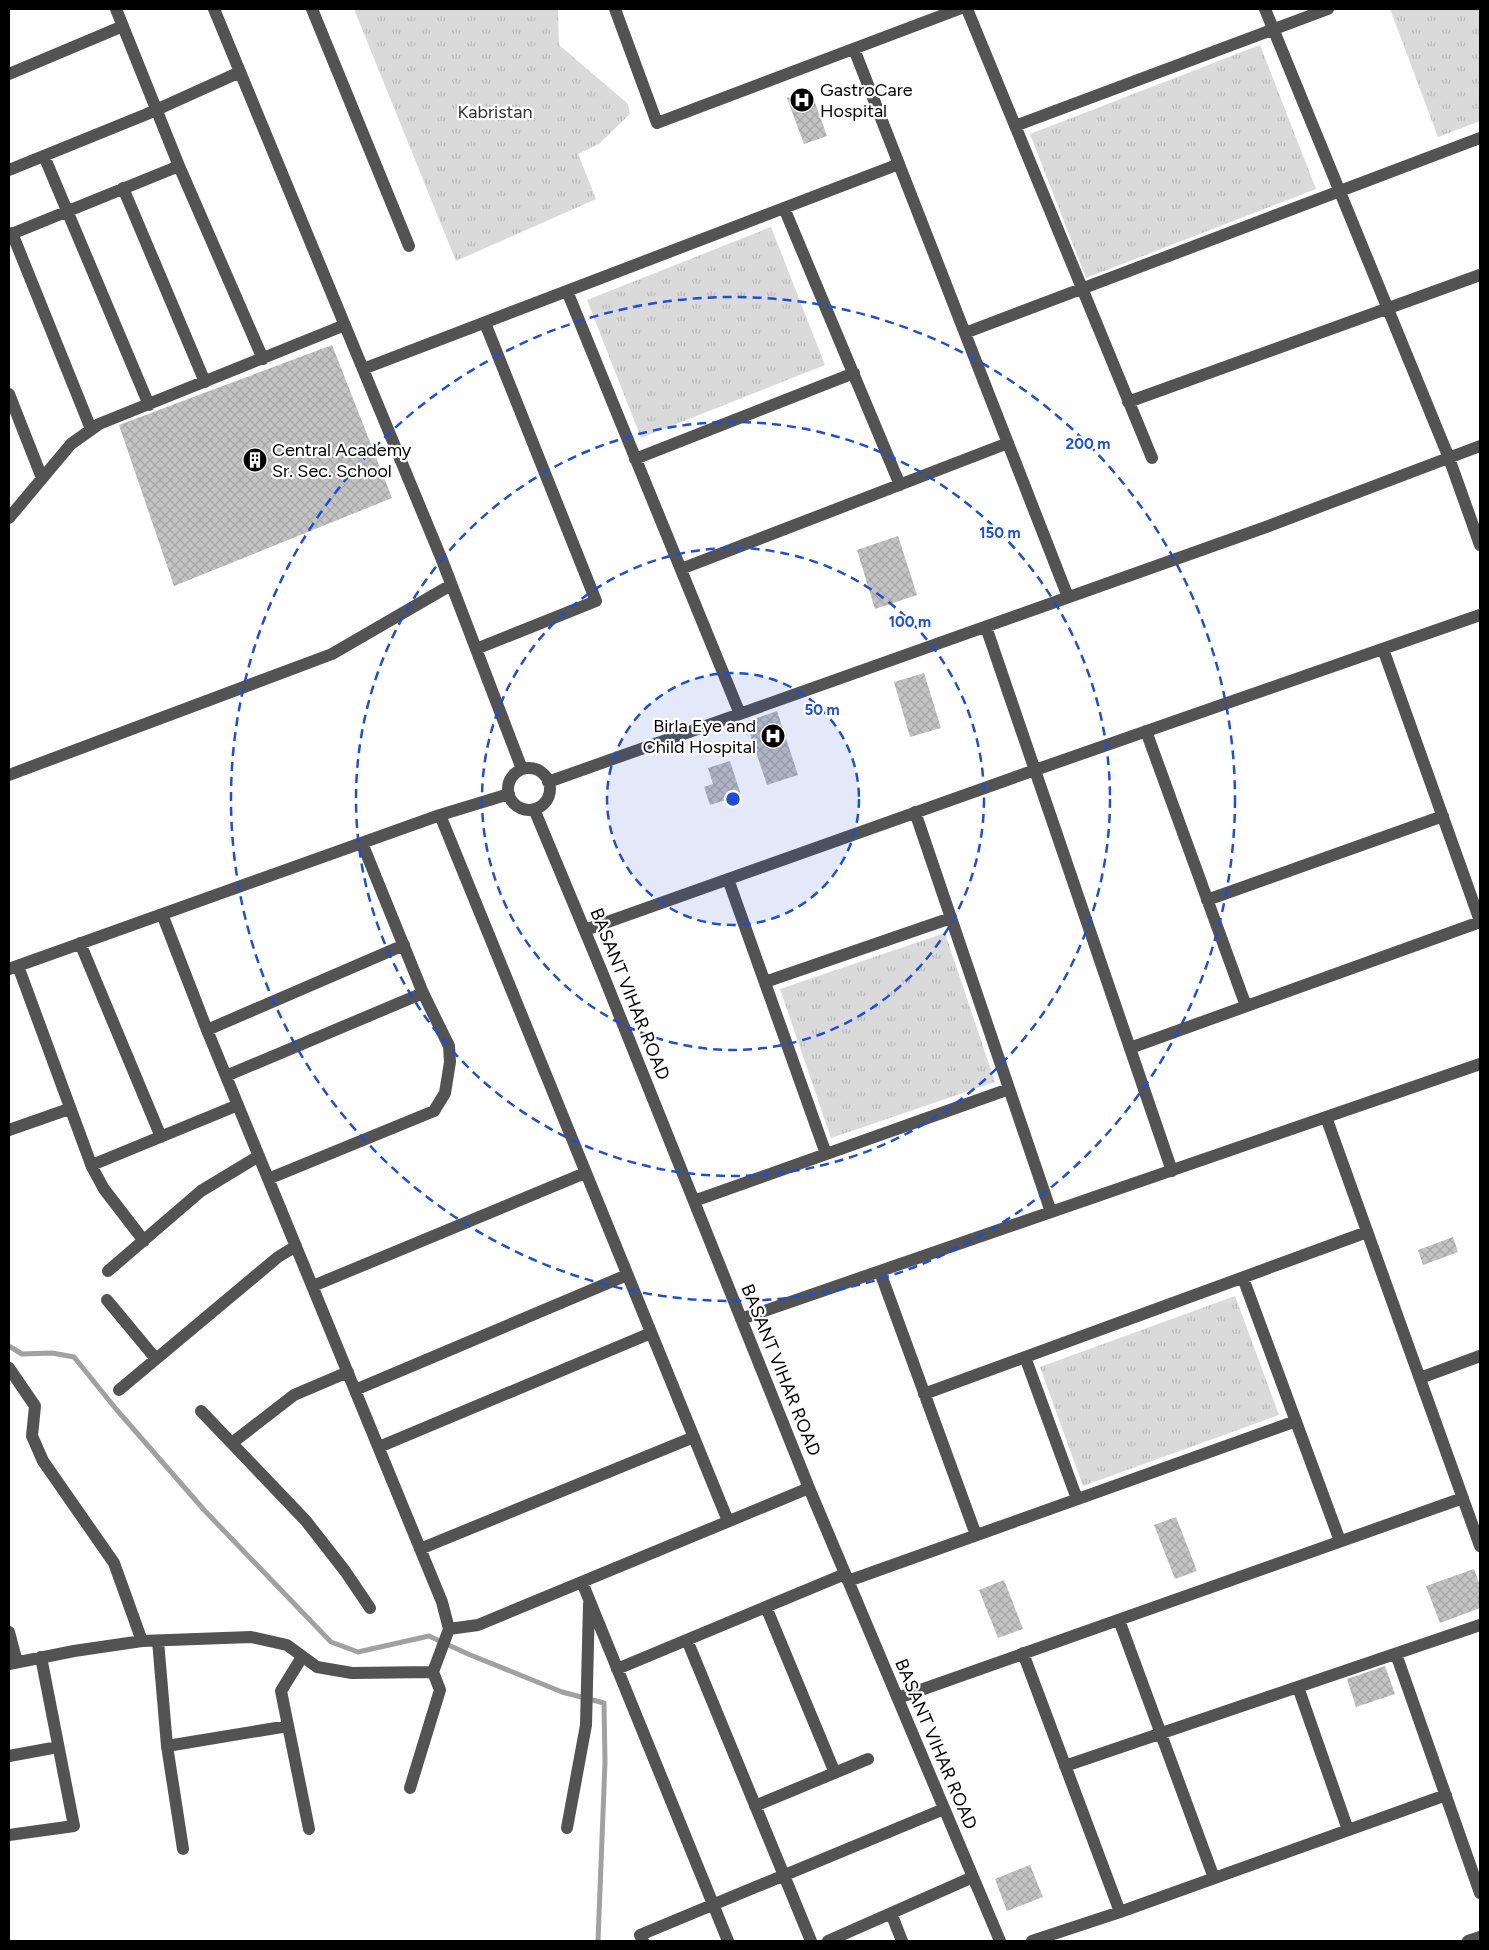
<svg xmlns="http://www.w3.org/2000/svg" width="1489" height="1950" viewBox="0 0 1489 1950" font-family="Figtree,sans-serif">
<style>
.grass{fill:url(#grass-tufts)}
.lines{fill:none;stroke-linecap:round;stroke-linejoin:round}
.stream{stroke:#a1a1a1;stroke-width:5}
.building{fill:url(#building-cross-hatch)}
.minor{stroke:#535353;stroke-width:12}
.ring{fill:none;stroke:#1d4ed8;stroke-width:2.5;stroke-dasharray:9 6}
.labels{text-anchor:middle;stroke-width:4.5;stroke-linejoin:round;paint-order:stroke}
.poi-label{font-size:18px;fill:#000;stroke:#fff;text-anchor:start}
.park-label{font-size:18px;fill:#313131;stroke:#fff}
.street-label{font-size:18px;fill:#000;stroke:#fff}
.centre{fill:#1d4ed8;stroke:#fff;stroke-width:2.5}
.ring-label{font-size:15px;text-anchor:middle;font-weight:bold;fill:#1d4ed8;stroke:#fff;stroke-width:4.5;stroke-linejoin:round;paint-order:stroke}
</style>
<defs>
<pattern id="grass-tufts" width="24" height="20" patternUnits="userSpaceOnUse" patternTransform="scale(1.25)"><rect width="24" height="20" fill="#dadada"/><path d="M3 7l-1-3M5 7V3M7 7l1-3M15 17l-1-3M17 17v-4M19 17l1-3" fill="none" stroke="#b9b9b9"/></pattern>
<pattern id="building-cross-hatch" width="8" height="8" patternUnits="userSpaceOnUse" patternTransform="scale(1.25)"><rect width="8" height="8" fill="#c3c3c3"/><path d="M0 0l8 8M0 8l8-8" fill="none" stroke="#a6a6a6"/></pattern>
</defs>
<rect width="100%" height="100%" fill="#fff"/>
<path class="grass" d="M 354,9 L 558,9 L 559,45 L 628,104 L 630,114 L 599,144 L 578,154 L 596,199 L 456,261 Z
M 1390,9 L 1480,9 L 1480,121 L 1438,137 Z
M 1260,45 L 1316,189 L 1086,278 L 1030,134 Z
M 771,227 L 825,365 L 641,438 L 587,300 Z
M 945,933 L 995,1082 L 831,1138 L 780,989 Z
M 1235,1296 L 1279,1415 L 1083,1486 L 1040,1367 Z"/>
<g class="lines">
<path class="stream" d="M 9,1346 L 22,1354 L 52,1353 L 74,1357 L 116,1409 L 205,1511 L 331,1642 L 358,1652 L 429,1636 L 468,1654 L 562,1692 L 604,1703 L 605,1762 L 598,1941"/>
</g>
<path class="building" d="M 810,89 L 827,136 L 804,144 L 787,98 Z
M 332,345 L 392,498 L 174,586 L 119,425 Z
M 898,536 L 917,595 L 875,609 L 857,550 Z
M 924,673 L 941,728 L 910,737 L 894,682 Z
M 777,711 L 798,775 L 767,785 L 746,722 Z
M 730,761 L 741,795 L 710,805 L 704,787 L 713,784 L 708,768 Z
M 1453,1237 L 1458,1252 L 1423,1265 L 1418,1250 Z
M 1176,1517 L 1197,1571 L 1175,1579 L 1154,1525 Z
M 1474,1569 L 1480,1586 L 1480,1608 L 1440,1623 L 1426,1586 Z
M 1004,1580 L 1023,1629 L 998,1638 L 979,1590 Z
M 1385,1666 L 1395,1694 L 1356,1707 L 1347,1679 Z
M 1030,1865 L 1043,1897 L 1007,1911 L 995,1879 Z"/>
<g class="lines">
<path class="minor" d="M 116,9 L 179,166 L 263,359
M 214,9 L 442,560 L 522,769
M 312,9 L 409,246
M 615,9 L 657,123 L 959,9
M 967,9 L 1152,458
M 1265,9 L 1449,458 L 1480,545
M 854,49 L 1068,597
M 9,74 L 123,26
M 1015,126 L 1328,9
M 44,156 L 149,405
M 9,170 L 147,114 L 240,72
M 123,188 L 205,382
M 784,208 L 900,485
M 12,233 L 91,429
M 9,235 L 179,166
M 567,291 L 740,714
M 965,333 L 1480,138
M 363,369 L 899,164
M 9,394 L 42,478
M 1128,402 L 1480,275
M 635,459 L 854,373
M 9,518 L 71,444 L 99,424 L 345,325
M 681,569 L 1008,443
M 986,627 L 1172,1171
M 476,649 L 596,601 L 485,323
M 1383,649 L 1480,921
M 1146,731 L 1246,1006
M508 789a21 21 0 1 1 42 0a21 21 0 1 1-42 0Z
M 9,775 L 332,654 L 451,585
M 548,782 L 1266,527 L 1480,446
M 534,809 L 602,972 L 809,1488 L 1000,1941
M 915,812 L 1051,1212
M 440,815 L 728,1521
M 728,879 L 826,1154
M 1207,900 L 1443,816
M 585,930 L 1035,770 L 1480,615
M 80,943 L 161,1137
M 18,966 L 92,1167 L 104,1189 L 144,1241
M 9,969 L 440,815 L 509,794
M 765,982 L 951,918
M 207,1030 L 404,945
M 1130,1048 L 1480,922
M 226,1076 L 423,993
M 1326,1117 L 1480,1546
M 9,1130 L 69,1109
M 92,1165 L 238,1105
M 268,1179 L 434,1111 L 445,1093 L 450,1062 L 449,1046 L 423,993 L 362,843
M 694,1201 L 1009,1089
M 108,1271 L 201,1191 L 259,1156
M 880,1272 L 976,1535
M 1243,1278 L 1340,1541
M 313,1286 L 585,1173
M 107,1300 L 156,1359
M 741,1319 L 1480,1064
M 1025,1357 L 1077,1499
M 9,1368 L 35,1406 L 32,1436 L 43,1461 L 114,1563 L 142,1641
M 1420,1378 L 1480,1356
M 119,1390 L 278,1257 L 296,1246
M 355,1390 L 627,1275
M 924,1394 L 1367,1232
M 201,1411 L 306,1521 L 345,1571 L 370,1608
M 232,1443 L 294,1395 L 348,1372
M 379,1447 L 651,1333
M 420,1549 L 694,1437
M 848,1581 L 1296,1421
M 582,1582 L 728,1941
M 766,1607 L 835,1773
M 1119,1620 L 1214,1878
M 449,1629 L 478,1625 L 809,1488
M 9,1632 L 17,1662
M 687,1640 L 811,1941
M 158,1641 L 167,1746
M 1023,1653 L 1120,1912
M 1396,1654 L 1480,1893
M 302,1657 L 281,1691 L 309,1829
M 9,1664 L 74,1651 L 142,1641 L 251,1637 L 287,1645 L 317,1667 L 352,1673 L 433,1672 L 449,1629 L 442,1602 L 207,1030 L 162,914
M 617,1669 L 845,1574
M 1298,1687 L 1348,1830
M 898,1698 L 1463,1498
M 9,1756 L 58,1747
M 1065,1766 L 1480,1625
M 410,1788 L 440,1690 L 433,1672
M 755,1806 L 868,1759
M 567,1828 L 586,1725 L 589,1604
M 9,1835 L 74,1826 L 41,1657
M 183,1849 L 167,1746 L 288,1726
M 891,1913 L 902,1941
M 643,1941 L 640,1935 L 944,1809
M 828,1941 L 973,1877
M 1032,1941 L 1120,1912 L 1446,1795
M 1468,1941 L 1480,1937"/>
</g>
<circle cx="733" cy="799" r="126" fill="#1d4ed8" fill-opacity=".12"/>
<g class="ring">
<circle cx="733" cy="799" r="126"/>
<circle cx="733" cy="799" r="251"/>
<circle cx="733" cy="799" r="377"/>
<circle cx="733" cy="799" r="502"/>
</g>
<defs>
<symbol id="hospital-disc" viewBox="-11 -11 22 22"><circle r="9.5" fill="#000" stroke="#fff"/><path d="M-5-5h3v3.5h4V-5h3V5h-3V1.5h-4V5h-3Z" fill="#fff"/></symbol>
<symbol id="building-disc" viewBox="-11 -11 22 22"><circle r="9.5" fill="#000" stroke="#fff"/><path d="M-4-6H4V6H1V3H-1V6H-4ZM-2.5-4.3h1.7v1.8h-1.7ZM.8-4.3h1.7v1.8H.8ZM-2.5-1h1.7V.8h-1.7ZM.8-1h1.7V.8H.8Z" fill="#fff"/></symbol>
</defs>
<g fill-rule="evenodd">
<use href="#hospital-disc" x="788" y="86" width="28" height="28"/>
<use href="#building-disc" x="241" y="446" width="28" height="28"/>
<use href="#hospital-disc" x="759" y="722" width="28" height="28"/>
</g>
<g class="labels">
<g class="poi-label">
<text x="820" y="96">GastroCare<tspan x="820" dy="21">Hospital</tspan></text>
<text x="272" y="456">Central Academy<tspan x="272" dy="21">Sr. Sec. School</tspan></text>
<text x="756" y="732" text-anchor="end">Birla Eye and<tspan x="756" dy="21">Child Hospital</tspan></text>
</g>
<g class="park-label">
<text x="495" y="118">Kabristan</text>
</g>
<g class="street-label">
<text transform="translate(630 994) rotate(68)" y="6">BASANT VIHAR ROAD</text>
<text transform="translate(781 1370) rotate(68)" y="6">BASANT VIHAR ROAD</text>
<text transform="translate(936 1744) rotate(67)" y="6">BASANT VIHAR ROAD</text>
</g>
</g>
<circle cx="733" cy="799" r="8" class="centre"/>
<g class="ring-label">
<text x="1088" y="449">200 m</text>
<text x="1000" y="538">150 m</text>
<text x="910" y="627">100 m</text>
<text x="822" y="715">50 m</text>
</g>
<rect width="1489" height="1950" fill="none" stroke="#000000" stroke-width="20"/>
</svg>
